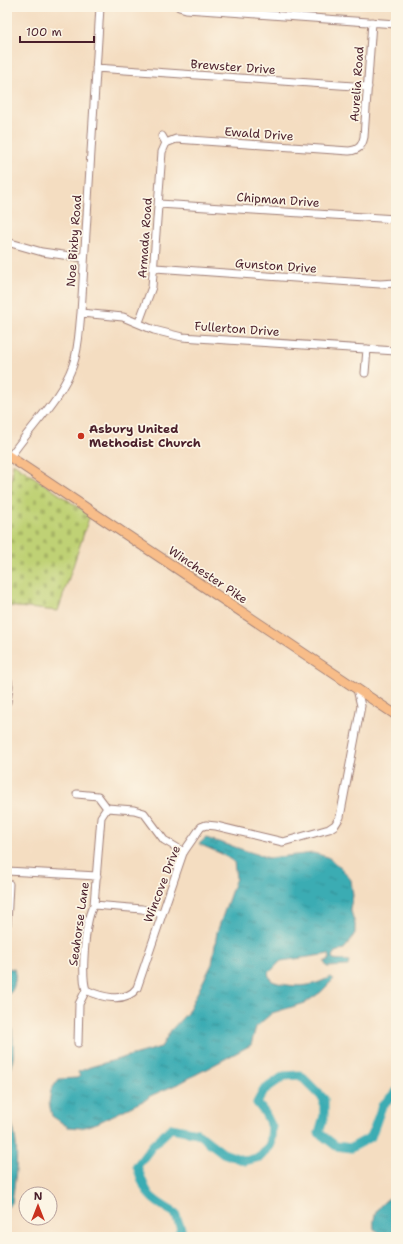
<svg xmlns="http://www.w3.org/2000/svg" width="403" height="1244" viewBox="0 0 403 1244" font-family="'Shantell Sans',sans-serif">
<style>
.cemetery{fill:url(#cemetery-stones);stroke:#847850}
.water{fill:url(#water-ripples);stroke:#42666f}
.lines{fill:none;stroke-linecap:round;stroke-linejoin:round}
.river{stroke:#3bacb3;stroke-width:9}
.minor-casing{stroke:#9f7e76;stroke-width:9}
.major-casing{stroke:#9f7e76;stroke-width:11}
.minor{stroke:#fff;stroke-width:7}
.major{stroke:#f8bd89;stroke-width:9}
.poi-dot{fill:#c8321e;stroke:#fcf5e5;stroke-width:1.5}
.labels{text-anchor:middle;stroke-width:3.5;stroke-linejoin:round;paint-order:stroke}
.street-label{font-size:12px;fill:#4a1f2b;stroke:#fcf5e5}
.poi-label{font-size:12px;font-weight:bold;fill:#4a1f2b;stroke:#fcf5e5;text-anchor:start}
</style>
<defs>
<pattern id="cemetery-stones" width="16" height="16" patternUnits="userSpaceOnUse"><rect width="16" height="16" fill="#bfd174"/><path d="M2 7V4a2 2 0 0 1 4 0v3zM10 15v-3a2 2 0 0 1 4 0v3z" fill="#a6b365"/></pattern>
<pattern id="water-ripples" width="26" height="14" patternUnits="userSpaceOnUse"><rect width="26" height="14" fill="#3bacb3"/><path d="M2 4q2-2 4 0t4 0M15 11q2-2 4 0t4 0" fill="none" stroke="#348b92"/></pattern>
</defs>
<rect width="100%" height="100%" fill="#fcf5e5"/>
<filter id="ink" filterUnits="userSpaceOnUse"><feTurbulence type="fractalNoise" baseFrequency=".025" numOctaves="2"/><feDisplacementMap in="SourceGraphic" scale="8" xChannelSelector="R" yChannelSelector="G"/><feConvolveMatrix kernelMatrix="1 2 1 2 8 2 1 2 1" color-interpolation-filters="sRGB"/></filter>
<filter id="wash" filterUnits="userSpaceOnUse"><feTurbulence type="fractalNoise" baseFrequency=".012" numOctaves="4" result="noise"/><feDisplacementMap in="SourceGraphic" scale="16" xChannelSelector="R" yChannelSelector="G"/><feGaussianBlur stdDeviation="0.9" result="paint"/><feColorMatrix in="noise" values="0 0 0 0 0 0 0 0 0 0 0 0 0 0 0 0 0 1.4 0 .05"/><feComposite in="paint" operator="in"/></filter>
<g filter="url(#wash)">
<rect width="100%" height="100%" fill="#f4ddc1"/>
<path class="cemetery" d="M 13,463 L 90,515 L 58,611 L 7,606 L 7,533 Z"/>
<path class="water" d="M 206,838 L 269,858 L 313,853 L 328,857 L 343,870 L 351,880 L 353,896 L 350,908 L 355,924 L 355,933 L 349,943 L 344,949 L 335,952 L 332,956 L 333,959 L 349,961 L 348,966 L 327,967 L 324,962 L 330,959 L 329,954 L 281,961 L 268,974 L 272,981 C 292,988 311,988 330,977 L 334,979 L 321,992 L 305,1003 L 272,1013 L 256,1027 L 251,1045 L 180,1083 L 150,1096 L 147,1099 L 97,1123 L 81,1128 L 68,1127 L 52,1116 L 49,1103 L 51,1090 L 59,1079 L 77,1078 L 80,1076 L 78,1072 L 90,1067 L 161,1047 L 171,1030 L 187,1013 L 212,964 L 217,932 L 236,878 L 234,862 L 222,854 L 199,844 Z
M 7,968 L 14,969 C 17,975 15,990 9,994 L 7,994 Z
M 7,1009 L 10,1012 C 11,1031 19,1057 7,1074 Z
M 7,1111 C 22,1143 16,1170 12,1203 L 7,1208 Z
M 396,1193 L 396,1235 L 382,1234 L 374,1229 C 372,1209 382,1203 396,1193 Z"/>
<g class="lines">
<path class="river" d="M 177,1237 L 181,1229 L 175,1213 C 148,1197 147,1197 137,1166 L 153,1145 L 171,1128 L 197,1133 L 223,1153 L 245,1161 L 260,1157 L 270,1146 L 272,1127 L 265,1113 L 257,1103 L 264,1090 L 284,1076 L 300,1075 L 324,1099 L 324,1116 L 319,1133 L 336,1146 L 351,1148 L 371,1137 L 382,1106 L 396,1092"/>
</g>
</g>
<g filter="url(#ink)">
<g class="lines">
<defs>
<path id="minor" d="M 179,7 L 186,9 L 396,24
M 96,68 L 368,87
M 162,136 L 166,143
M 159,204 L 396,219
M 7,242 L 42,252 L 84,258
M 155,268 L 380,284 L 396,283
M 81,313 L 123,317 L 154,330 L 182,337 L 396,351
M 139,322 L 152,287 L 162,152 L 166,143 L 176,139 L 349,151 C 359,150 362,146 364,137 L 372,22
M 365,373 L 367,349
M 10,457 C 30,427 61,399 73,365 C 79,348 79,330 81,313 L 100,7
M 7,675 L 9,686 L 7,702
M 77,794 L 98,796 L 107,808
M 107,808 L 134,810 L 144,813 L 164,840 L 184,852
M 7,871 L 97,876
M 94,905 L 142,909 L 162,914
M 7,924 L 9,884
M 86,990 C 101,997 125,1004 137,988 L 183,853 L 201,827 L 206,825 L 216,826 L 283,842 L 329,829 L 335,825 L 340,817 L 361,706 L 357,689
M 86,990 C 81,975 85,917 94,905 L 101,817 L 107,808
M 78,1043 L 79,1004 L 86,990"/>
<path id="major" d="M 7,455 L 396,715"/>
</defs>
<use href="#minor" class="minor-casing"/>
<use href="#major" class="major-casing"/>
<use href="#minor" class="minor"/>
<use href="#major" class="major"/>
</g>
</g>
<circle class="poi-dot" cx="81" cy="436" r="4"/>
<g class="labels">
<g class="street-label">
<text transform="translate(233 67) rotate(4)" y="4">Brewster Drive</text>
<text transform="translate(357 84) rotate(-86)" y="4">Aurelia Road</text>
<text transform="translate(259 134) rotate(4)" y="4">Ewald Drive</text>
<text transform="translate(278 200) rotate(4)" y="4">Chipman Drive</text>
<text transform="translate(145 238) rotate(-86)" y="4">Armada Road</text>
<text transform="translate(74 241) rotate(-86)" y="4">Noe Bixby Road</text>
<text transform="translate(276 266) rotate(4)" y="4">Gunston Drive</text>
<text transform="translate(237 329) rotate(4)" y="4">Fullerton Drive</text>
<text transform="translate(208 575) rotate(34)" y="4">Winchester Pike</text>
<text transform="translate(162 884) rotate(-69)" y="4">Wincove Drive</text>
<text transform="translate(79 924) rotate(-82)" y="4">Seahorse Lane</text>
</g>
<g class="poi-label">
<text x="89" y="433">Asbury United<tspan x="89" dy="14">Methodist Church</tspan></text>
</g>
</g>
<rect width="403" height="1244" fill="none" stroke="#fcf5e5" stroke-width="24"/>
<g transform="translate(38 1206)"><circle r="19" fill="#fcf5e5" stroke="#b59f9b"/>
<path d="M0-3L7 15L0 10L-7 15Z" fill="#c8321e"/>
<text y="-6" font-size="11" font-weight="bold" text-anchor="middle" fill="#4a1f2b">N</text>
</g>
<path d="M20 36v6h74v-6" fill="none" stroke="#4a1f2b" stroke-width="2"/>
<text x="26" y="36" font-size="12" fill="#4a1f2b" stroke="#fcf5e5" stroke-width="3" paint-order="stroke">100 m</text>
</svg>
